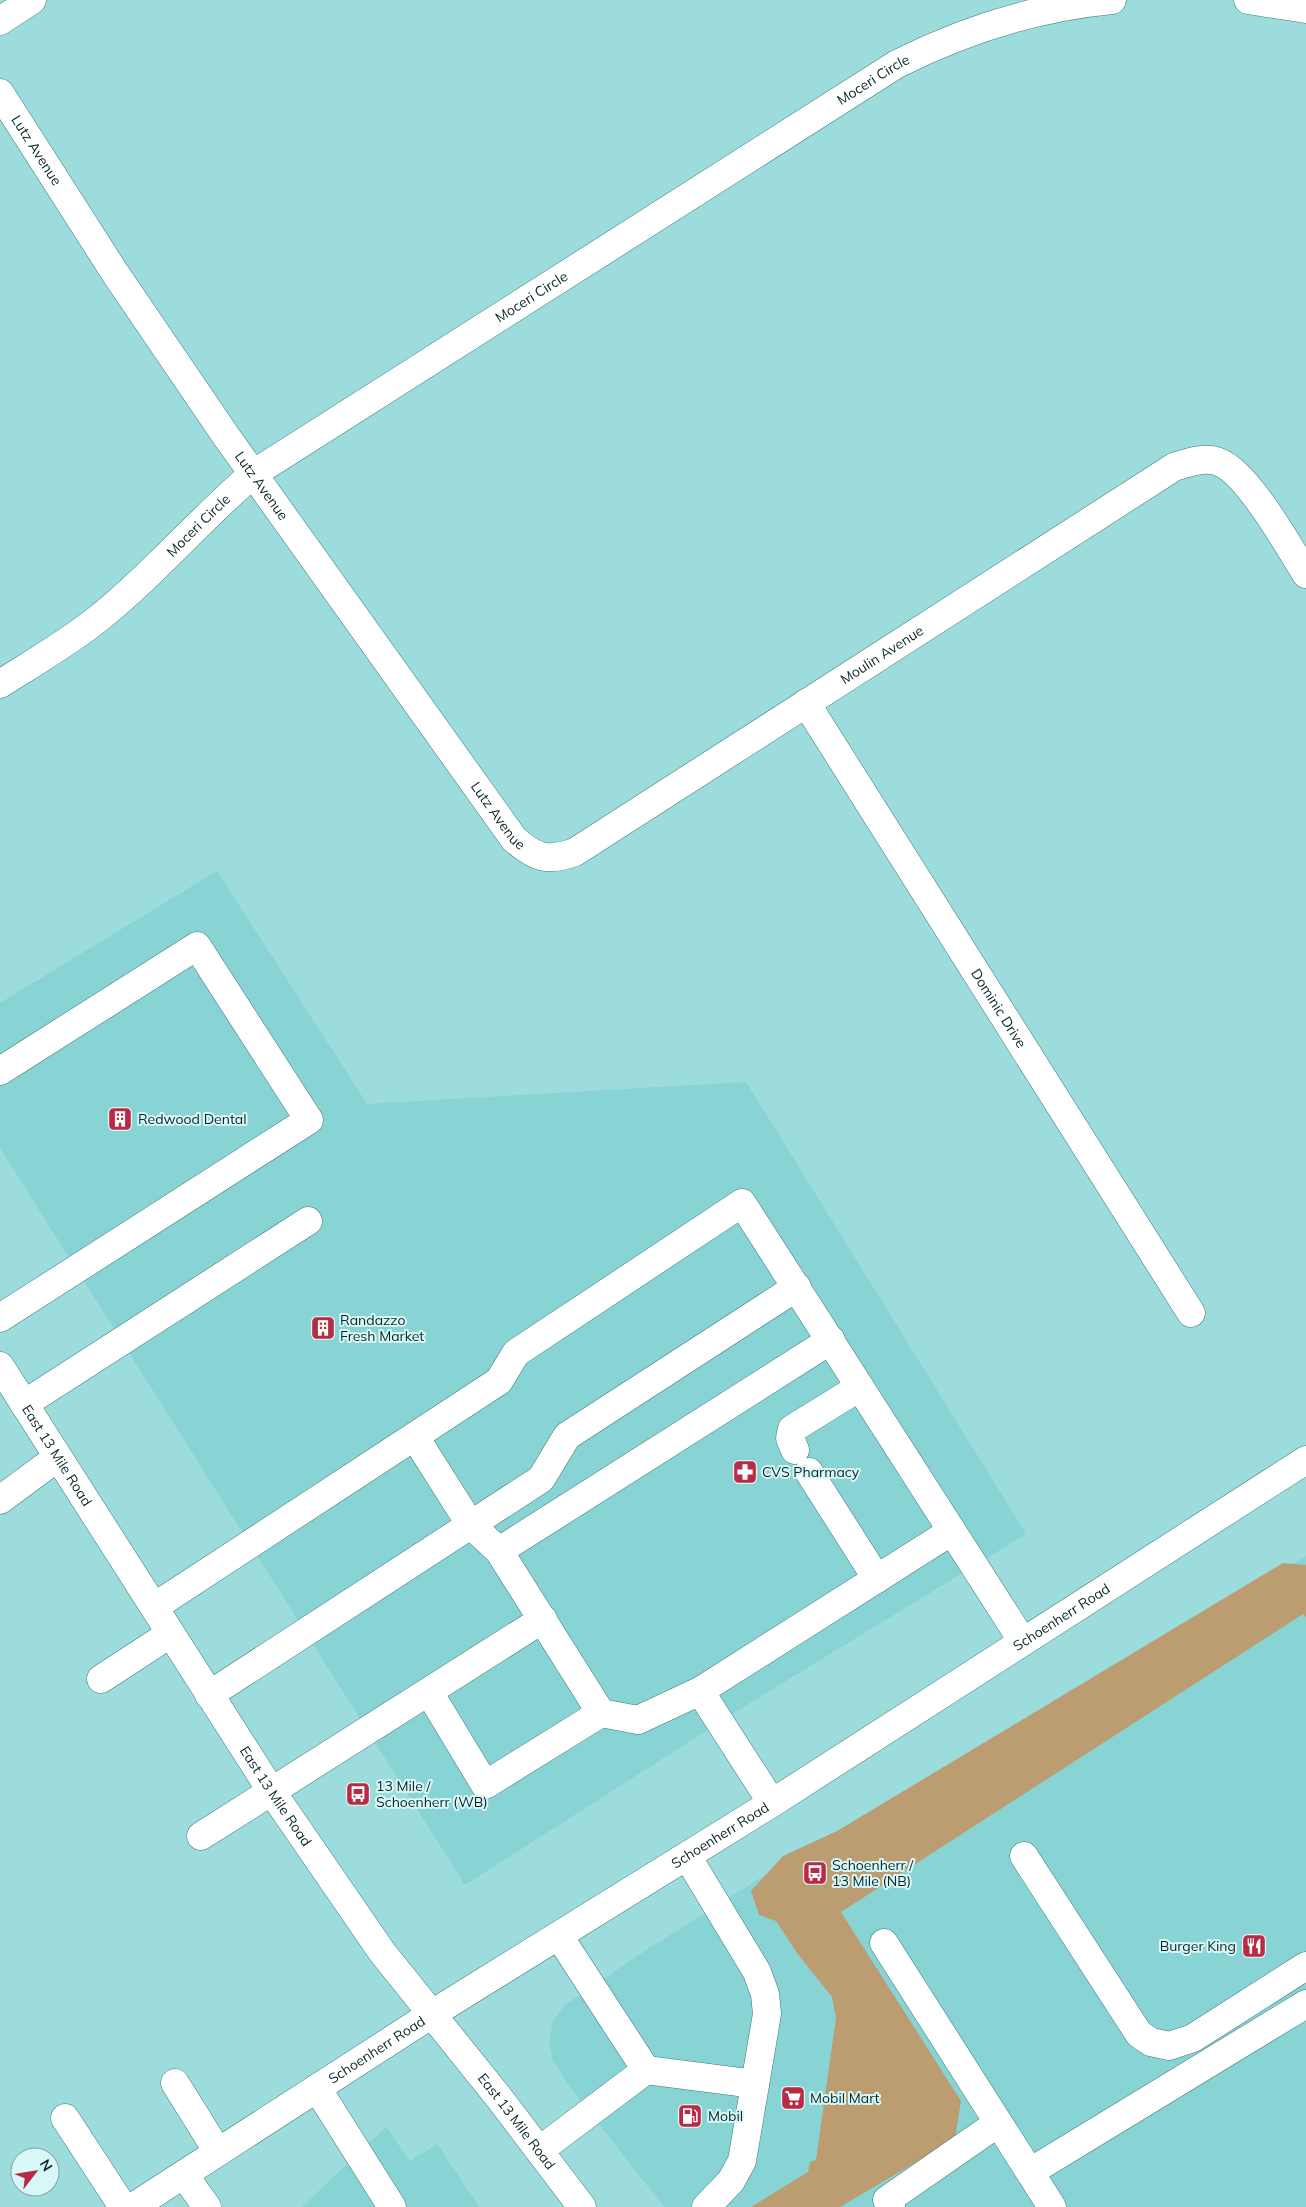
<svg xmlns="http://www.w3.org/2000/svg" width="1306" height="2207" viewBox="0 0 1306 2207" font-family="Mulish,sans-serif">
<style>
.built{fill:#88d3d3}
.green{fill:#bb9d71}
.lines{fill:none;stroke-linecap:round;stroke-linejoin:round}
.minor-casing{stroke:#3c7b7c;stroke-width:29}
.major-casing{stroke:#3c7b7c;stroke-width:29}
.minor{stroke:#fff;stroke-width:28}
.major{stroke:#fff;stroke-width:28}
.labels{text-anchor:middle;stroke-width:4;stroke-linejoin:round;paint-order:stroke}
.street-label{font-size:14px;fill:#0c2627;stroke:#d8f7f7}
.poi-label{font-size:14px;fill:#0c2627;stroke:#d8f7f7;text-anchor:start}
</style>
<rect width="100%" height="100%" fill="#9cdcdd"/>
<path class="built" d="M 217,871 L 367,1104 L 746,1082 L 1026,1534 L 745,1706 L 465,1885 L 0,1148 L 0,1003 Z
M 1306,1556 L 1306,2207 L 664,2207 L 570,2087 L 553,2061 L 549,2043 L 553,2021 L 564,2006 L 645,1951 L 771,1871 L 945,1781 Z
M 386,2127 L 410,2161 L 437,2144 L 479,2207 L 302,2207 Z"/>
<path class="green" d="M 1283,1563 L 1306,1565 L 1306,1617 L 1303,1614 L 841,1912 L 961,2101 L 955,2139 L 840,2207 L 751,2207 L 808,2172 L 810,2162 L 816,2160 L 836,2018 L 832,1997 L 797,1953 L 776,1921 L 759,1915 L 751,1891 L 783,1856 L 837,1831 Z"/>
<g class="lines">
<defs>
<g id="minor">
<path d="M 1248,0 L 1306,9"/>
<path d="M 0,21 L 32,0"/>
<path id="s1" d="M 0,93 L 115,273 L 226,436 L 514,839 C 535,858 548,862 575,852 L 1174,467 C 1187,463 1205,456 1219,462 C 1248,473 1289,547 1306,574"/>
<path id="s2" d="M 0,684 C 33,663 68,643 99,618 C 154,574 199,520 253,474 L 897,64 C 963,31 1038,7 1112,0"/>
<path id="s3" d="M 806,703 L 1191,1313"/>
<path d="M 0,1071 L 197,946 L 309,1120 L 0,1318"/>
<path d="M 24,1404 L 308,1221"/>
<path d="M 415,1437 L 470,1524 L 499,1551 L 601,1713 L 638,1720 L 700,1691 L 952,1531"/>
<path d="M 795,1450 L 790,1438 L 792,1429 L 860,1387"/>
<path d="M 809,1472 L 877,1579"/>
<path d="M 0,1500 L 58,1457"/>
<path d="M 499,1551 L 831,1340"/>
<path d="M 154,1607 L 499,1381 L 516,1353 L 742,1203 L 1023,1642"/>
<path d="M 101,1679 L 170,1634"/>
<path d="M 700,1691 L 772,1803"/>
<path d="M 429,1692 L 485,1785 L 601,1713"/>
<path d="M 209,1695 L 541,1479 L 567,1436 L 797,1287"/>
<path d="M 201,1836 L 543,1619"/>
<path d="M 687,1856 L 757,1972 L 765,1994 L 767,2014 L 742,2161 L 731,2181 L 706,2207"/>
<path d="M 1024,1856 L 1139,2034 L 1151,2042 L 1169,2046 L 1193,2038 L 1306,1966"/>
<path d="M 884,1943 L 1052,2207"/>
<path d="M 646,2070 L 755,2084"/>
<path d="M 175,2083 L 218,2152"/>
<path d="M 317,2088 L 392,2207"/>
<path d="M 65,2118 L 123,2207"/>
<path d="M 540,2150 L 646,2070 L 559,1936"/>
<path d="M 1030,2172 L 1306,2004"/>
<path d="M 184,2175 L 207,2207"/>
<path d="M 891,2207 L 887,2200 L 998,2123"/>
</g>
<g id="major">
<path id="s4" d="M 0,1366 L 272,1792 L 382,1952 L 500,2099 L 582,2207"/>
<path id="s5" d="M 133,2207 L 432,2014 L 772,1803 L 1306,1460"/>
</g>
</defs>
<use href="#minor" class="minor-casing"/>
<use href="#major" class="major-casing"/>
<use href="#minor" class="minor"/>
<use href="#major" class="major"/>
</g>
<defs>
<symbol id="building-square" viewBox="-11 -11 22 22"><rect x="-9" y="-9" width="18" height="18" rx="4" fill="#bb2a45" stroke="#d8f7f7"/><path d="M-4-6H4V6H1V3H-1V6H-4ZM-2.5-4.3h1.7v1.8h-1.7ZM.8-4.3h1.7v1.8H.8ZM-2.5-1h1.7V.8h-1.7ZM.8-1h1.7V.8H.8Z" fill="#fff"/></symbol>
<symbol id="pharmacy-square" viewBox="-11 -11 22 22"><rect x="-9" y="-9" width="18" height="18" rx="4" fill="#bb2a45" stroke="#d8f7f7"/><path d="M-2-6h4v4h4v4h-4v4h-4v-4h-4v-4h4Z" fill="#fff"/></symbol>
<symbol id="bus-square" viewBox="-11 -11 22 22"><rect x="-9" y="-9" width="18" height="18" rx="4" fill="#bb2a45" stroke="#d8f7f7"/><path d="M-5-6H5V4H4V6H2V4H-2V6H-4V4H-5ZM-3.5-4V0h7V-4ZM-3.5 1.2v1.5H-2V1.2ZM2 1.2v1.5H3.5V1.2Z" fill="#fff"/></symbol>
<symbol id="restaurant-square" viewBox="-11 -11 22 22"><rect x="-9" y="-9" width="18" height="18" rx="4" fill="#bb2a45" stroke="#d8f7f7"/><path d="M-5-6h1v4h1v-4h1v4h1v-4h1v5L-1.5 .5V6h-2V.5L-5-1ZM5-6V6H3V1.5H1.5Q1.5-4 5-6Z" fill="#fff"/></symbol>
<symbol id="supermarket-square" viewBox="-11 -11 22 22"><rect x="-9" y="-9" width="18" height="18" rx="4" fill="#bb2a45" stroke="#d8f7f7"/><path d="M-6-5.5h2.5l.6 2H6L4.5 2H-2.5L-4.4-4H-6ZM-1.5 3.2a1.3 1.3 0 1 0 .1 0ZM3 3.2a1.3 1.3 0 1 0 .1 0Z" fill="#fff"/></symbol>
<symbol id="fuel-square" viewBox="-11 -11 22 22"><rect x="-9" y="-9" width="18" height="18" rx="4" fill="#bb2a45" stroke="#d8f7f7"/><path d="M-5.5-6h7V0h2V4h1.3V-2.5L3-4.5l.8-.8L6-3V5H2.5V1h-1V6h-7ZM-4.2-4.7v3.2H.2V-4.7Z" fill="#fff"/></symbol>
</defs>
<g fill-rule="evenodd">
<use href="#building-square" x="106" y="1105" width="28" height="28"/>
<use href="#building-square" x="309" y="1314" width="28" height="28"/>
<use href="#pharmacy-square" x="731" y="1458" width="28" height="28"/>
<use href="#bus-square" x="344" y="1780" width="28" height="28"/>
<use href="#bus-square" x="801" y="1859" width="28" height="28"/>
<use href="#restaurant-square" x="1240" y="1932" width="28" height="28"/>
<use href="#supermarket-square" x="779" y="2084" width="28" height="28"/>
<use href="#fuel-square" x="676" y="2102" width="28" height="28"/>
</g>
<g class="labels">
<g class="street-label">
<text dy="5" stroke="none"><textPath href="#s2" startOffset="1065">Moceri Circle</textPath></text>
<text dy="5" stroke="none"><textPath href="#s1" startOffset="68">Lutz Avenue</textPath></text>
<text dy="5" stroke="none"><textPath href="#s2" startOffset="660">Moceri Circle</textPath></text>
<text dy="5" stroke="none"><textPath href="#s1" startOffset="472">Lutz Avenue</textPath></text>
<text dy="5" stroke="none"><textPath href="#s2" startOffset="255">Moceri Circle</textPath></text>
<text dy="5" stroke="none"><textPath href="#s1" startOffset="1338">Moulin Avenue</textPath></text>
<text dy="5" stroke="none"><textPath href="#s1" startOffset="878">Lutz Avenue</textPath></text>
<text dy="5" stroke="none"><textPath href="#s3" startOffset="361">Dominic Drive</textPath></text>
<text dy="5" stroke="none"><textPath href="#s4" startOffset="106">East 13 Mile Road</textPath></text>
<text dy="5" stroke="none"><textPath href="#s5" startOffset="1100">Schoenherr Road</textPath></text>
<text dy="5" stroke="none"><textPath href="#s4" startOffset="511">East 13 Mile Road</textPath></text>
<text dy="5" stroke="none"><textPath href="#s5" startOffset="695">Schoenherr Road</textPath></text>
<text dy="5" stroke="none"><textPath href="#s5" startOffset="290">Schoenherr Road</textPath></text>
<text dy="5" stroke="none"><textPath href="#s4" startOffset="916">East 13 Mile Road</textPath></text>
</g>
<g class="poi-label">
<text x="138" y="1124">Redwood Dental</text>
<text x="340" y="1325">Randazzo<tspan x="340" dy="16">Fresh Market</tspan></text>
<text x="762" y="1477">CVS Pharmacy</text>
<text x="376" y="1791">13 Mile /<tspan x="376" dy="16">Schoenherr (WB)</tspan></text>
<text x="832" y="1870">Schoenherr /<tspan x="832" dy="16">13 Mile (NB)</tspan></text>
<text x="1236" y="1951" text-anchor="end">Burger King</text>
<text x="810" y="2103">Mobil Mart</text>
<text x="708" y="2121">Mobil</text>
</g>
</g>
<g transform="translate(35 2172) rotate(59)"><circle r="24" fill="#d8f7f7" stroke="#86a3a4"/>
<path d="M0-4L9 19L0 12L-9 19Z" fill="#bb2a45"/>
<text y="-8" font-size="14" font-weight="bold" text-anchor="middle" fill="#0c2627">N</text>
</g>
</svg>
